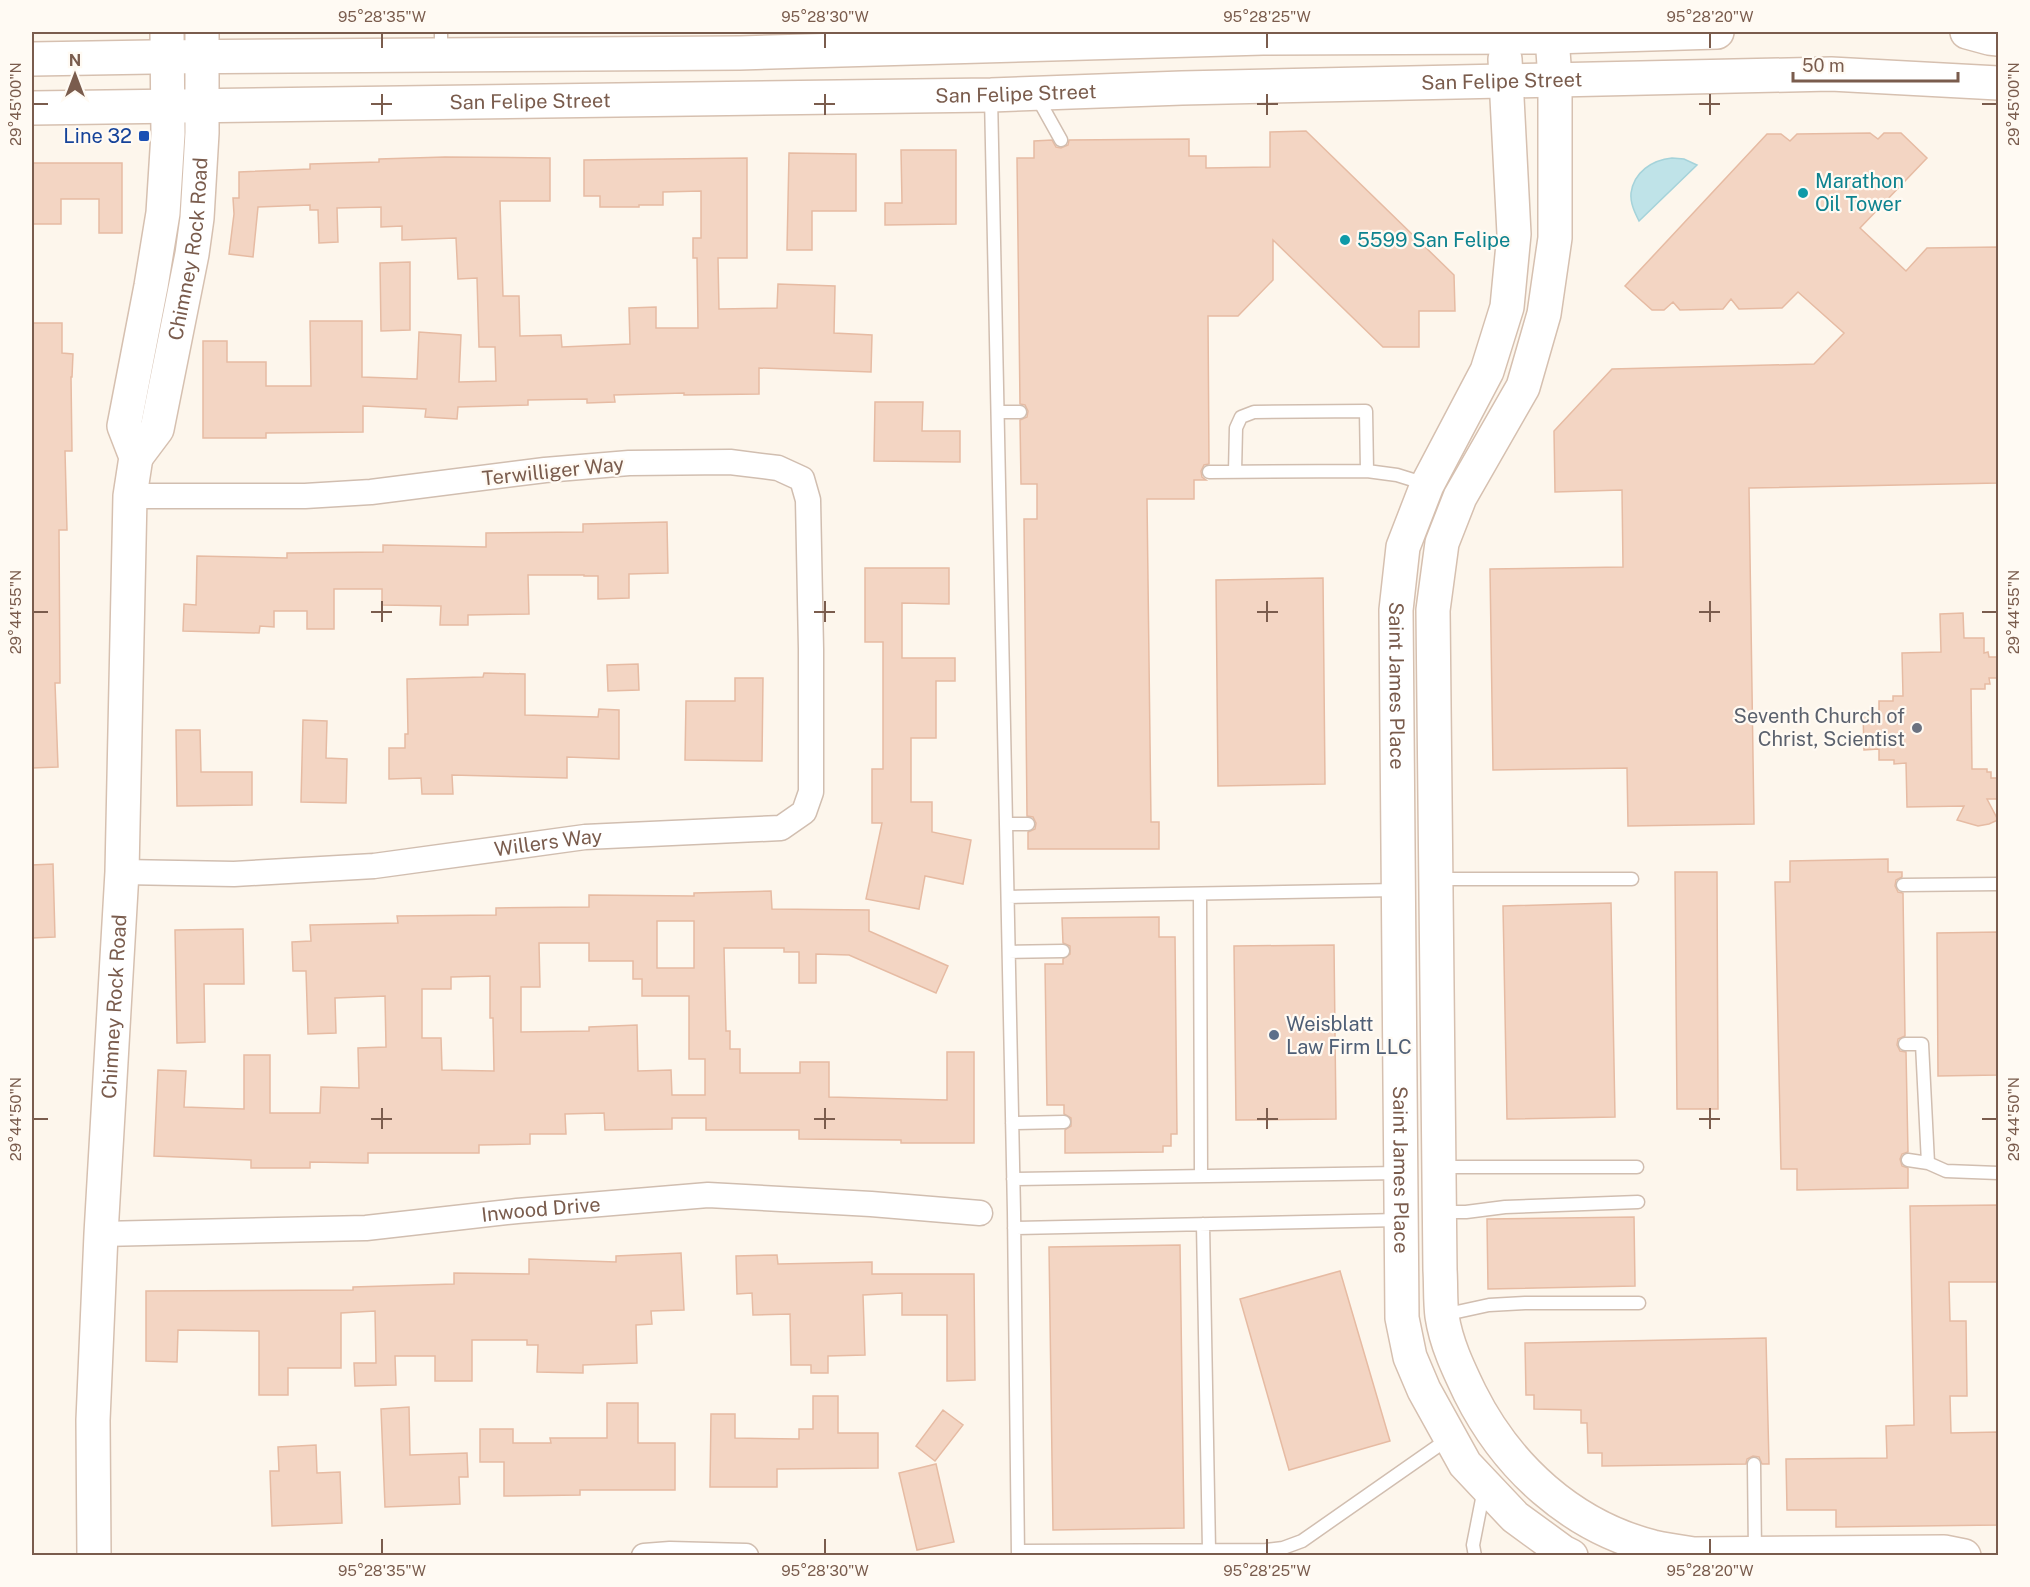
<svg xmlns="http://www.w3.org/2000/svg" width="2030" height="1587" viewBox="0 0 2030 1587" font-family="'Public Sans',sans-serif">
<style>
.water{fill:#bfe3e8;stroke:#a5d3da;stroke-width:1.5}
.building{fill:#f3d5c3;stroke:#e6bba3;stroke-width:1.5;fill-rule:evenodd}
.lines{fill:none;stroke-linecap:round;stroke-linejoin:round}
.lane-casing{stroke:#d1beb0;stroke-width:15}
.street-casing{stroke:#d1beb0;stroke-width:27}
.secondary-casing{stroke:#d6c0b0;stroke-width:36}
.lane{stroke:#fff;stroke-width:12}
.street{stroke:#fff;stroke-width:24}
.secondary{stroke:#fff;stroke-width:33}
.ticks{fill:none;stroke:#7a5c4d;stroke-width:2}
.transit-dot{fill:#1a4fb4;stroke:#fffaf3;stroke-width:2}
.culture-dot{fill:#0f9aa8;stroke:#fffaf3;stroke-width:2}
.worship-dot{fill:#6b7280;stroke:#fffaf3;stroke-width:2}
.service-dot{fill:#5c6f8a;stroke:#fffaf3;stroke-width:2}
.labels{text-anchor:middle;stroke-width:4.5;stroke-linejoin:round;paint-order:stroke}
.street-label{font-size:20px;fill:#7a5c4d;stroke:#fffaf3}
.transit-label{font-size:20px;fill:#164399;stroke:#fffaf3;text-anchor:end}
.culture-label{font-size:20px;fill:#0d838f;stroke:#fffaf3;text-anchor:start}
.worship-label{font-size:20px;fill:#5b616d;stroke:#fffaf3;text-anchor:end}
.service-label{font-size:20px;fill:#4e5e75;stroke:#fffaf3;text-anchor:start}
.neatline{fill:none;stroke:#7a5c4d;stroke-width:2}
.ticks-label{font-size:15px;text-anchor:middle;fill:#7a5c4d}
</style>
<rect width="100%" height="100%" fill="#fdf6ec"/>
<path class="water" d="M 1672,158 L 1684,159 L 1697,165 L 1639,221 C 1635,213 1630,203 1631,193 C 1634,172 1652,160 1672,158 Z"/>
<path class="building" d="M 1306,131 L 1454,275 L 1455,311 L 1419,311 L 1419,347 L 1383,347 L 1273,240 L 1273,280 L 1238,316 L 1208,316 L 1209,464 L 1204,465 L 1201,471 L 1202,477 L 1206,480 L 1194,480 L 1194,499 L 1147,499 L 1151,822 L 1159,822 L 1159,849 L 1028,849 L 1028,832 L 1035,829 L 1036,823 L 1033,817 L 1027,816 L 1024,519 L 1037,519 L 1037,484 L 1021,484 L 1020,420 L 1027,417 L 1028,411 L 1025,405 L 1020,404 L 1017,158 L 1034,158 L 1034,141 L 1052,140 L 1056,147 L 1061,148 L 1068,145 L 1069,140 L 1189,139 L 1189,156 L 1206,156 L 1206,168 L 1270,167 L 1270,132 Z
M 1870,133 L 1878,139 L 1884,133 L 1901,133 L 1927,158 L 1860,228 L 1906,271 L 1927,248 L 1998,247 L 1998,483 L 1749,488 L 1754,824 L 1628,826 L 1627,768 L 1493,770 L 1490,569 L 1623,567 L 1622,490 L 1555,492 L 1554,431 L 1612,369 L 1814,364 L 1844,333 L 1798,292 L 1782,308 L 1739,309 L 1731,299 L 1723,309 L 1680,310 L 1673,302 L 1664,310 L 1652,310 L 1625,286 L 1767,134 L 1781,134 L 1790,141 L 1797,134 Z
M 901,150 L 956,150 L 956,224 L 885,225 L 885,203 L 902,203 Z
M 789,153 L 856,154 L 856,211 L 812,211 L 812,250 L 787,250 Z
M 445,157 L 550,158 L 550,201 L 500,201 L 503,296 L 519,296 L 520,336 L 561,335 L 562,347 L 630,344 L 629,308 L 656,307 L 656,328 L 698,328 L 697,258 L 693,258 L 693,238 L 701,238 L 701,191 L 663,192 L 663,205 L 639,205 L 639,207 L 600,207 L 600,196 L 584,196 L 584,160 L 747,158 L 747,258 L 718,258 L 719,309 L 777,308 L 778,284 L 835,286 L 834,333 L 872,335 L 871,372 L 759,368 L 759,394 L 684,395 L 684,393 L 614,395 L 615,402 L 587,403 L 587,399 L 528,400 L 528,405 L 458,407 L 457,419 L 425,417 L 426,409 L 363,406 L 363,432 L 266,433 L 266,438 L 203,438 L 203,341 L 227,341 L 227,362 L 266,362 L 266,386 L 311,386 L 310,321 L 362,321 L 362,377 L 417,379 L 419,332 L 461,335 L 459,382 L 496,381 L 495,347 L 479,347 L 477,278 L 458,279 L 456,238 L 402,240 L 402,226 L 381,227 L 381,207 L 337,208 L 338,242 L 319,243 L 318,210 L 310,210 L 310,205 L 258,207 L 253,257 L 229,254 L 234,214 L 233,198 L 239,198 L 239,172 L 310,169 L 310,164 L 379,162 L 379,159 Z
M 32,163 L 122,163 L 122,233 L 99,233 L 99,199 L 61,199 L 61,224 L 32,224 Z
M 410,262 L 410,330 L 381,331 L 380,263 Z
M 32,323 L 62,323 L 62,353 L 73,354 L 72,377 L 71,377 L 72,451 L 65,451 L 67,530 L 59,530 L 60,683 L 55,683 L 58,767 L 32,768 Z
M 875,402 L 923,402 L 922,431 L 960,431 L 960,462 L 874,461 Z
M 667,522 L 668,573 L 629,574 L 629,598 L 598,599 L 598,576 L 584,576 L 584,575 L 528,575 L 529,614 L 468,615 L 468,625 L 440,625 L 441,606 L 382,605 L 382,589 L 334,589 L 334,629 L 307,629 L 307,611 L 274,611 L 274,627 L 260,626 L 259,633 L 183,631 L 184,604 L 196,605 L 197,556 L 287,558 L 287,553 L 383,552 L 383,545 L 486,547 L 486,533 L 583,532 L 583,524 Z
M 865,568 L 949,568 L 949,604 L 902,603 L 902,658 L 955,658 L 955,681 L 936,681 L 936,738 L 911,738 L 911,802 L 932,802 L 932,832 L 971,840 L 963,884 L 925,876 L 919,909 L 866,899 L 882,823 L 872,823 L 872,769 L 883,769 L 883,642 L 865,642 Z
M 1323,578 L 1325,784 L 1218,786 L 1216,580 Z
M 1963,613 L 1964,638 L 1984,638 L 1984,653 L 1988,652 L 1989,657 L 1998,657 L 1998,678 L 1989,678 L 1990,684 L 1985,684 L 1985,689 L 1971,689 L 1972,769 L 1987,769 L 1987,772 L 1991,772 L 1991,778 L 1998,778 L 1998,799 L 1987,799 L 1998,820 L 1989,824 L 1978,826 L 1957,820 L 1964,806 L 1907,807 L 1906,763 L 1894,764 L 1894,760 L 1879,760 L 1879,749 L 1864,750 L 1863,711 L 1879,711 L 1879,701 L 1893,701 L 1893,696 L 1903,696 L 1902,653 L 1941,652 L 1940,614 Z
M 638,664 L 639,690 L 608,691 L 607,665 Z
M 484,673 L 525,674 L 525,715 L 598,717 L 599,709 L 619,710 L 619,759 L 567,757 L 567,778 L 452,775 L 453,794 L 422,794 L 421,778 L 389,779 L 389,748 L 405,748 L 405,734 L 408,734 L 407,679 L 483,677 Z
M 735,678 L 763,678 L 762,761 L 685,760 L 686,701 L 735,701 Z
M 303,720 L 327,721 L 326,758 L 347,759 L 346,803 L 301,802 Z
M 176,730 L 200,730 L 201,772 L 252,772 L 252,805 L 177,806 Z
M 1888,859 L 1888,872 L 1902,872 L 1902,877 L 1896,880 L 1895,886 L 1898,892 L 1903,893 L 1905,1036 L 1898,1039 L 1897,1045 L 1900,1051 L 1906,1052 L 1908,1152 L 1902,1154 L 1900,1159 L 1902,1166 L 1908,1168 L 1908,1188 L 1797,1190 L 1797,1169 L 1781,1169 L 1775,882 L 1790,882 L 1790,861 Z
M 53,864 L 55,937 L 32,938 L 32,865 Z
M 1675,872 L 1717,872 L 1718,1109 L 1677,1109 Z
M 771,891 L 772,909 L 869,910 L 869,931 L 948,966 L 936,993 L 849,955 L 816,954 L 816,983 L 799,983 L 799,952 L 784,952 L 784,948 L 724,948 L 726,1031 L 730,1031 L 730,1049 L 740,1049 L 740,1073 L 800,1073 L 800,1062 L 829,1062 L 829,1097 L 947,1100 L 947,1052 L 974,1052 L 974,1143 L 901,1143 L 901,1140 L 799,1139 L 799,1130 L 706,1130 L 706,1118 L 672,1118 L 672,1129 L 605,1130 L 604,1113 L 565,1114 L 566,1134 L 530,1134 L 530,1144 L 479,1145 L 479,1153 L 368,1153 L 368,1163 L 310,1162 L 310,1168 L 251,1168 L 251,1160 L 154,1156 L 158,1070 L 186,1071 L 184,1107 L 244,1109 L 244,1055 L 270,1055 L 270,1113 L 320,1113 L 321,1087 L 359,1088 L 358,1048 L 386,1047 L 385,996 L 335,998 L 336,1033 L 308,1034 L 306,971 L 293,971 L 292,942 L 311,941 L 310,925 L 398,923 L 397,916 L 496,915 L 496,908 L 589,907 L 589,895 L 694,896 L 694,893 ZM 657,921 L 694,921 L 694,968 L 657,968 ZM 539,943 L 589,943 L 589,961 L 633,961 L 633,979 L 642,979 L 642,996 L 689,996 L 689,1059 L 705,1059 L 705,1095 L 672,1095 L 671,1070 L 638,1071 L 637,1025 L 589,1027 L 589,1031 L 521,1032 L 521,987 L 540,987 ZM 490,976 L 490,1018 L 493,1018 L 494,1071 L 442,1070 L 441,1038 L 422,1038 L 422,989 L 451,989 L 451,977 Z
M 1611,903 L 1615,1117 L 1507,1119 L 1503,906 Z
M 1159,917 L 1159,937 L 1175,937 L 1177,1134 L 1171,1134 L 1171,1146 L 1163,1146 L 1163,1152 L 1065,1153 L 1065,1130 L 1071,1126 L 1071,1118 L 1064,1114 L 1064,1105 L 1047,1105 L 1045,964 L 1063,964 L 1063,959 L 1070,954 L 1070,946 L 1063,943 L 1062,918 Z
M 243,929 L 244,984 L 204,984 L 205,1042 L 177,1043 L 175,930 Z
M 1998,932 L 1998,1075 L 1938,1076 L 1937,933 Z
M 1334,945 L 1336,1119 L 1236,1120 L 1234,946 Z
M 1998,1205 L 1998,1282 L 1949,1282 L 1950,1321 L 1966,1321 L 1967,1396 L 1950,1396 L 1951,1433 L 1998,1432 L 1998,1525 L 1836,1527 L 1836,1510 L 1787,1510 L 1786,1459 L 1887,1458 L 1886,1426 L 1914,1425 L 1910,1206 Z
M 1634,1217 L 1635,1286 L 1488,1289 L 1487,1219 Z
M 1180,1245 L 1184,1528 L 1053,1530 L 1049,1247 Z
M 681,1253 L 684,1310 L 651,1311 L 652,1324 L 636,1325 L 637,1363 L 583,1365 L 583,1373 L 537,1372 L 538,1345 L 527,1345 L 527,1340 L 472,1340 L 472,1381 L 435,1381 L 435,1356 L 395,1356 L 396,1385 L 355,1386 L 354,1363 L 376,1363 L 375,1311 L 341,1313 L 341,1368 L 288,1368 L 288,1395 L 259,1395 L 259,1331 L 178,1330 L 177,1362 L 146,1361 L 146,1291 L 353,1290 L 353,1287 L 454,1284 L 454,1273 L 529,1274 L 529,1259 L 616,1262 L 616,1256 Z
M 777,1255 L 778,1264 L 872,1262 L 872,1274 L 974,1274 L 975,1380 L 947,1381 L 947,1315 L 902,1315 L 902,1293 L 863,1295 L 865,1355 L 828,1356 L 828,1373 L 811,1373 L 811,1365 L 791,1365 L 790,1314 L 753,1315 L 752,1293 L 737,1294 L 736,1256 Z
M 1340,1271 L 1390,1441 L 1289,1470 L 1240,1299 Z
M 1766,1338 L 1769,1464 L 1762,1464 L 1759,1457 L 1753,1456 L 1747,1459 L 1746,1464 L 1602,1466 L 1602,1453 L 1588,1453 L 1587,1423 L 1581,1423 L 1581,1410 L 1534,1409 L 1534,1395 L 1526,1395 L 1525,1343 Z
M 813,1396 L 838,1396 L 838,1433 L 878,1433 L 878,1468 L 777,1469 L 777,1487 L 710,1487 L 711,1414 L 735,1414 L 735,1438 L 799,1439 L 799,1429 L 813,1429 Z
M 607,1403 L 638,1403 L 638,1443 L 675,1443 L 675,1490 L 580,1490 L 580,1495 L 504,1496 L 504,1462 L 480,1462 L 480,1429 L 513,1429 L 513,1443 L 551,1443 L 550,1438 L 607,1438 Z
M 409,1407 L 410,1455 L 467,1453 L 468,1477 L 459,1477 L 460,1504 L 385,1507 L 381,1409 Z
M 943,1410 L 963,1425 L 935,1461 L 916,1446 Z
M 316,1445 L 317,1473 L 340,1472 L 342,1523 L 272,1526 L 270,1471 L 279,1471 L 278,1447 Z
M 936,1464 L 954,1542 L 917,1550 L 899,1473 Z"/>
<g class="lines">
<defs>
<path id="lane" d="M 441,32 L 441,54
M 991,96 L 1014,1212 L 1018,1556
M 1037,97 L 1061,140
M 998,412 L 1020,412
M 1209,472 L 1367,471 L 1397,475 L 1426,484
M 1235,472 L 1236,428 L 1241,417 L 1254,412 L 1366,411 L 1367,471
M 1007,824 L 1028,824
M 1437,879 L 1632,879
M 1903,885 L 1998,884
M 1200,894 L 1201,1176
M 1008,897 L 1397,890
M 1009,952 L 1063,951
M 1905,1044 L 1922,1044 L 1928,1163
M 1012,1123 L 1064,1122
M 1908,1160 L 1928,1163 L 1946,1171 L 1998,1173
M 1439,1167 L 1637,1167
M 1013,1179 L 1399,1173
M 1441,1212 L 1466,1212 L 1505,1207 L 1638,1202
M 1203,1224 L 1209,1550
M 1014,1228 L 1399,1220
M 1443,1315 L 1489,1305 L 1525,1303 L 1639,1303
M 1754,1464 L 1755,1553
M 1018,1551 L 1266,1550 L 1283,1548 L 1302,1541 L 1448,1439
M 1475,1556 L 1473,1545 L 1484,1489"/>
<g id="street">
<path id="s1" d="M 122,872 L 234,874 L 374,866 L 585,837 L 781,828 L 804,812 L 811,792 L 811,649 L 808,500 L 802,479 L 778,468 L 730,462 L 629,463 L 545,470 L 371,492 L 305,496 L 130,496"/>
<path id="s2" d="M 101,1234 L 366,1228 L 517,1211 L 708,1195 L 871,1204 L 980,1213"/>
<path d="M 644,1556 L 670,1554 L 746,1556"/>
</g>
<g id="secondary">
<path d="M 1967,32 L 1989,38 L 1998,39"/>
<path d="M 1552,37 L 1555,79 L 1555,238 L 1544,314 L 1523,387 L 1460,497 L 1442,543 L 1433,610 L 1440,1270 C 1441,1285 1440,1301 1442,1316 C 1446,1343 1458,1368 1470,1393 C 1507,1467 1571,1526 1653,1547 C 1666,1550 1680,1552 1694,1554 L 1944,1552 L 1964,1556"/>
<path d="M 32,59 L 152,57 L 740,53 L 1263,38 L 1552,37 L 1717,32"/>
<path id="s3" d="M 1505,59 L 1514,234 L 1507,307 L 1487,371 L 1427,485 L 1403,547 L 1396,610 L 1402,1318 L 1410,1357 L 1424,1390 L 1465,1464 L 1515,1517 L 1563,1552 L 1571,1556"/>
<path id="s4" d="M 32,108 L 991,95 L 1182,88 L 1831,74 L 1998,83"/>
<path id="s5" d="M 136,457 L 157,429 L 192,254 L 197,218 L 202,133 L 202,32"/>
<path id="s6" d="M 94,1556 L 93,1420 L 101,1234 L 122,872 L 130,496 L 136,457 L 124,426 L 151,286 L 163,213 L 168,134 L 167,32"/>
</g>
</defs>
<use href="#lane" class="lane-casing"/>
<use href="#street" class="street-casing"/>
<use href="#secondary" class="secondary-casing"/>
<use href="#lane" class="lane"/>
<use href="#street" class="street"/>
<use href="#secondary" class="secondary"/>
</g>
<path class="ticks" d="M 382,33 L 382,48M 825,33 L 825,48M 1267,33 L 1267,48M 1710,33 L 1710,48M 382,94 L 382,115M 825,94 L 825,115M 1267,94 L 1267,115M 1710,94 L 1710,115M 33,104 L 48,104M 371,104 L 392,104M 814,104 L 835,104M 1257,104 L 1278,104M 1699,104 L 1720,104M 1982,104 L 1997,104M 382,601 L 382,622M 825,601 L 825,622M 1267,601 L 1267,622M 1710,601 L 1710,622M 33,612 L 48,612M 371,612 L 392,612M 814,612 L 835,612M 1257,612 L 1278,612M 1699,612 L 1720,612M 1982,612 L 1997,612M 382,1108 L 382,1129M 825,1108 L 825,1129M 1267,1108 L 1267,1129M 1710,1108 L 1710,1129M 33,1119 L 48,1119M 371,1119 L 392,1119M 814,1119 L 835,1119M 1257,1119 L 1278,1119M 1699,1119 L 1720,1119M 1982,1119 L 1997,1119M 382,1539 L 382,1554M 825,1539 L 825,1554M 1267,1539 L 1267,1554M 1710,1539 L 1710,1554"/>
<rect class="transit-dot" x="138" y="130" width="12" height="12" rx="3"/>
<g class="culture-dot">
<circle cx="1803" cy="193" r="6"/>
<circle cx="1345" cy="240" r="6"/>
</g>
<circle class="worship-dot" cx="1917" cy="728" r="6"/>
<circle class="service-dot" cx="1274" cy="1035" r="6"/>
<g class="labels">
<g class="street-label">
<text dy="7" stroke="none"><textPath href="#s4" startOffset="1470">San Felipe Street</textPath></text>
<text dy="7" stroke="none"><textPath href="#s4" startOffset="984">San Felipe Street</textPath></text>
<text dy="7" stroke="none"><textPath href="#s4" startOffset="498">San Felipe Street</textPath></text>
<text dy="7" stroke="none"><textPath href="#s5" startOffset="218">Chimney Rock Road</textPath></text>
<text transform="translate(553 471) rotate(-6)" y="7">Terwilliger Way</text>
<text dy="7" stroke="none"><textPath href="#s3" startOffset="650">Saint James Place</textPath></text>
<text dy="7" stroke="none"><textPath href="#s1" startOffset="428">Willers Way</textPath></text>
<text dy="7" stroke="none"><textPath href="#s6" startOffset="550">Chimney Rock Road</textPath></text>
<text dy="7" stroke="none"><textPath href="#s3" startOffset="1134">Saint James Place</textPath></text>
<text dy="7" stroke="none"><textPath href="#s2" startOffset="441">Inwood Drive</textPath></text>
</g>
<g class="transit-label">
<text x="132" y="143">Line 32</text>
</g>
<g class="culture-label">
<text x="1815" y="188">Marathon<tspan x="1815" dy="23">Oil Tower</tspan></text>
<text x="1357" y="247">5599 San Felipe</text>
</g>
<g class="worship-label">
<text x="1905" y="723">Seventh Church of<tspan x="1905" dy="23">Christ, Scientist</tspan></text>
</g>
<g class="service-label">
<text x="1286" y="1031">Weisblatt<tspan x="1286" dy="23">Law Firm LLC</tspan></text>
</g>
</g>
<rect width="2030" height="1587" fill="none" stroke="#fffaf3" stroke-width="66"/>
<g transform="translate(75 75)" stroke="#fffaf3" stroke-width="4.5" paint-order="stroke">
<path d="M0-4.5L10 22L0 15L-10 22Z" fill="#7a5c4d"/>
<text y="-9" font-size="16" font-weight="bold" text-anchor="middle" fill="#7a5c4d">N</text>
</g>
<path d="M1793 72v9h165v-9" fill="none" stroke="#7a5c4d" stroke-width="3"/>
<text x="1802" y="72" font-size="18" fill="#7a5c4d" stroke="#fffaf3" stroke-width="4.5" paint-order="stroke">50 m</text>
<rect x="33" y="33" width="1964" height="1521" class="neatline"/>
<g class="ticks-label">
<text x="382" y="22">95°28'35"W</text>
<text x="825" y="22">95°28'30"W</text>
<text x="1267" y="22">95°28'25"W</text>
<text x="1710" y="22">95°28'20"W</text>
<text transform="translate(16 104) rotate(-90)" y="5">29°45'00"N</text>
<text transform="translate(2014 104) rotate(-90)" y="5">29°45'00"N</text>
<text transform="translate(16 612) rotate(-90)" y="5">29°44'55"N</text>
<text transform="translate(2014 612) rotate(-90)" y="5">29°44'55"N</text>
<text transform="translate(16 1119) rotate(-90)" y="5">29°44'50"N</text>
<text transform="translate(2014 1119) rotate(-90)" y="5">29°44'50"N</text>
<text x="382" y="1576">95°28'35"W</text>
<text x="825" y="1576">95°28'30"W</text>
<text x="1267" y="1576">95°28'25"W</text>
<text x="1710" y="1576">95°28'20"W</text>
</g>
</svg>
